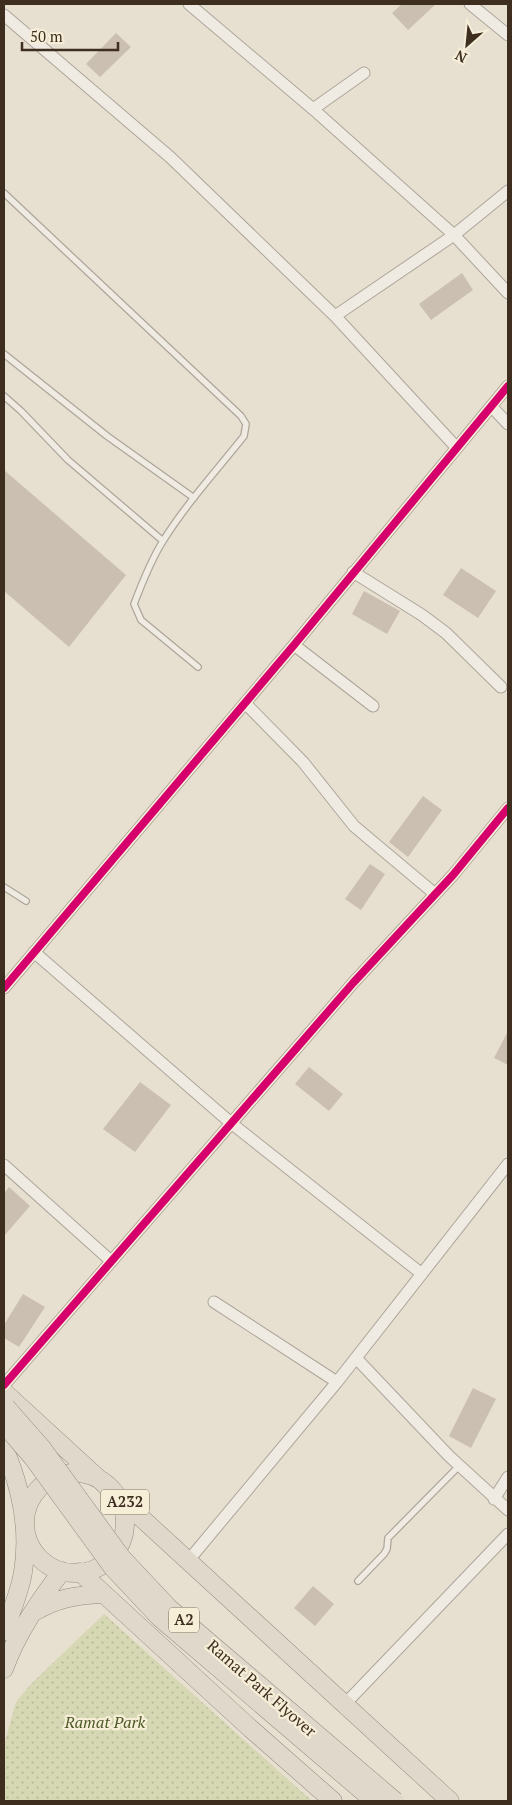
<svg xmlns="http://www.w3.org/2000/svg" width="512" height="1805" viewBox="0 0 512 1805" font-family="'PT Serif',serif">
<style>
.park{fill:url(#park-dots)}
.building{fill:#cbbfb2}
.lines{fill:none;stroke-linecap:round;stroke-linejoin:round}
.service-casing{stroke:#ada599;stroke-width:8}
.minor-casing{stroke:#ada599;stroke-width:13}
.trunk-casing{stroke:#928b80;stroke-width:19}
.service{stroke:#efebe3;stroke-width:5.5}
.minor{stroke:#efebe3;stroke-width:11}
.trunk{stroke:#e0d9cb;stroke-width:18}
.trunk-bridge-casing{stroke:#928b80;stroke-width:19;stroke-linecap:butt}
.trunk-bridge{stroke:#e0d9cb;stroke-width:18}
.cycleway-casing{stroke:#f7eed8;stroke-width:11}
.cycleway{stroke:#d6006c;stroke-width:8}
.labels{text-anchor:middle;stroke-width:4.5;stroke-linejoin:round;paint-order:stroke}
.shield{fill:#f7eed8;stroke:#756857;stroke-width:1}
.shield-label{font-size:15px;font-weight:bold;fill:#3d2e20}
.street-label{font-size:16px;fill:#3d2e20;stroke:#f7eed8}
.park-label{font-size:16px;font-style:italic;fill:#4d5a26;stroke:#f7eed8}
</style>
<defs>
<pattern id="park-dots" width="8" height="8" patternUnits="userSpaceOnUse" patternTransform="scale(1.25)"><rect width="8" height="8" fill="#d6d7b3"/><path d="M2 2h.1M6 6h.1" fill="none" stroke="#b9b99a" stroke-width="1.8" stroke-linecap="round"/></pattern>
</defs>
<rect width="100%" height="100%" fill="#e7e0d1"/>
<path class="park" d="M 104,1614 L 312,1801 L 4,1801 L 4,1745 L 16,1702 L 31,1684 Z"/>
<path class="building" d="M 402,4 L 436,4 L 408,30 L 392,13 Z
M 116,33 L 131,47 L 100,77 L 86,64 Z
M 462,273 L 473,290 L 431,320 L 419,304 Z
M 4,470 L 126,575 L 69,647 L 4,591 Z
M 461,568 L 496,591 L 478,618 L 443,595 Z
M 364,591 L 400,611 L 387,634 L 352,614 Z
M 423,796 L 442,810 L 408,857 L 389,842 Z
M 370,864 L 385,874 L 361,910 L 345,899 Z
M 508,1031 L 508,1065 L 494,1058 Z
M 309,1067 L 343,1094 L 329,1111 L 295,1084 Z
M 140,1082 L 171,1105 L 135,1152 L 103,1129 Z
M 9,1187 L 30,1206 L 4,1236 L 4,1193 Z
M 23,1294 L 45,1307 L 19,1347 L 4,1338 L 4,1325 Z
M 473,1388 L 496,1399 L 471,1448 L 449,1436 Z
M 313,1586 L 334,1604 L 315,1626 L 294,1608 Z"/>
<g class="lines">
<defs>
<path id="service" d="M 4,193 L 241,416 L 246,424 L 244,436 C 217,470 186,504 163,541 C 151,560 142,583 134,604 L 141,620 L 198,667
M 4,354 L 107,436 L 194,498
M 4,396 L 21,411 L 68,460 L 163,541
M 4,887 L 26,901
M 358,1581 L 384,1554 L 387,1549 L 388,1538 L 459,1466"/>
<path id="minor" d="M 189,4 L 313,109 L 454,235 L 508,293
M 470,4 L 508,35
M 4,15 L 170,157 L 335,316 L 456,447
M 313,109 L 364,73
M 335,316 L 454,235 L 508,191
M 491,406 L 508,424
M 353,572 L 422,615 L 446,633 L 501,687
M 294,645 L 373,706
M 245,703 L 303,762 L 354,826 L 435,894
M 34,952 L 231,1123 L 422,1274
M 4,988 L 294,645 L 508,386
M 4,1165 L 111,1261
M 214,1302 L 337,1382
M 356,1358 L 449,1456 L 508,1510
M 4,1385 L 353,983 L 453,875 L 508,808
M 494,1499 L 508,1477
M 188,1561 L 337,1382 L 508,1164
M 345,1704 L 508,1534"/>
<path id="trunk" d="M 4,1392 L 450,1801
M 4,1448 C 21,1487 30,1529 23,1572 C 20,1592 11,1612 4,1631
M25 1523a50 50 0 1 1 100 0a50 50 0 1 1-100 0Z
M 80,1572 L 251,1729 L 333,1801
M 34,1612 C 57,1598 77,1595 104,1594
M 4,1669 C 17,1633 39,1601 62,1571"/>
</defs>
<use href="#service" class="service-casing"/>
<use href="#minor" class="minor-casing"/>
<use href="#trunk" class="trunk-casing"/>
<use href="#service" class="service"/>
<use href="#minor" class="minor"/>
<use href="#trunk" class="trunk"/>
<defs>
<path id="trunk-bridge" d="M 6,1407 L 42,1448 L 122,1558 L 169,1608 L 395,1801
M 4,1424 L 33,1458 L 113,1568 L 160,1618 L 374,1801"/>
</defs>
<use href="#trunk-bridge" class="trunk-bridge-casing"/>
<use href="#trunk-bridge" class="trunk-bridge"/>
<defs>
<path id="cycleway" d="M 4,988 L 294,645 L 508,386
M 4,1385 L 353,983 L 453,875 L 508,808"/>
</defs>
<use href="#cycleway" class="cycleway-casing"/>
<use href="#cycleway" class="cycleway"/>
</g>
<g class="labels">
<g class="shield">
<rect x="101" y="1489.5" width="48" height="25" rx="4"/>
<rect x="169" y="1607.5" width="30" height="25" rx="4"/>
</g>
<g class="shield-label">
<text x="125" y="1507">A232</text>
<text x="184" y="1625">A2</text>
</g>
<g class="street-label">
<text transform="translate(262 1688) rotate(41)" y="6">Ramat Park Flyover</text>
</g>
<g class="park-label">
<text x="105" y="1728">Ramat Park</text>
</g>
</g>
<rect width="512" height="1805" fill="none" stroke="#3d2e20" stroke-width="10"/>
<g transform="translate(467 45) rotate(207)" stroke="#f7eed8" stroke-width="4" paint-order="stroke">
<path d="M0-4L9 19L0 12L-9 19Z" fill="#3d2e20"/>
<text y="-8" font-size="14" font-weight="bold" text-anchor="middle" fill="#3d2e20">N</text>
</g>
<path d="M22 42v8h96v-8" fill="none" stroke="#3d2e20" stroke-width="2.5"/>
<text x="30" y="42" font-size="15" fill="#3d2e20" stroke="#f7eed8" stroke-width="4" paint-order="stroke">50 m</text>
</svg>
